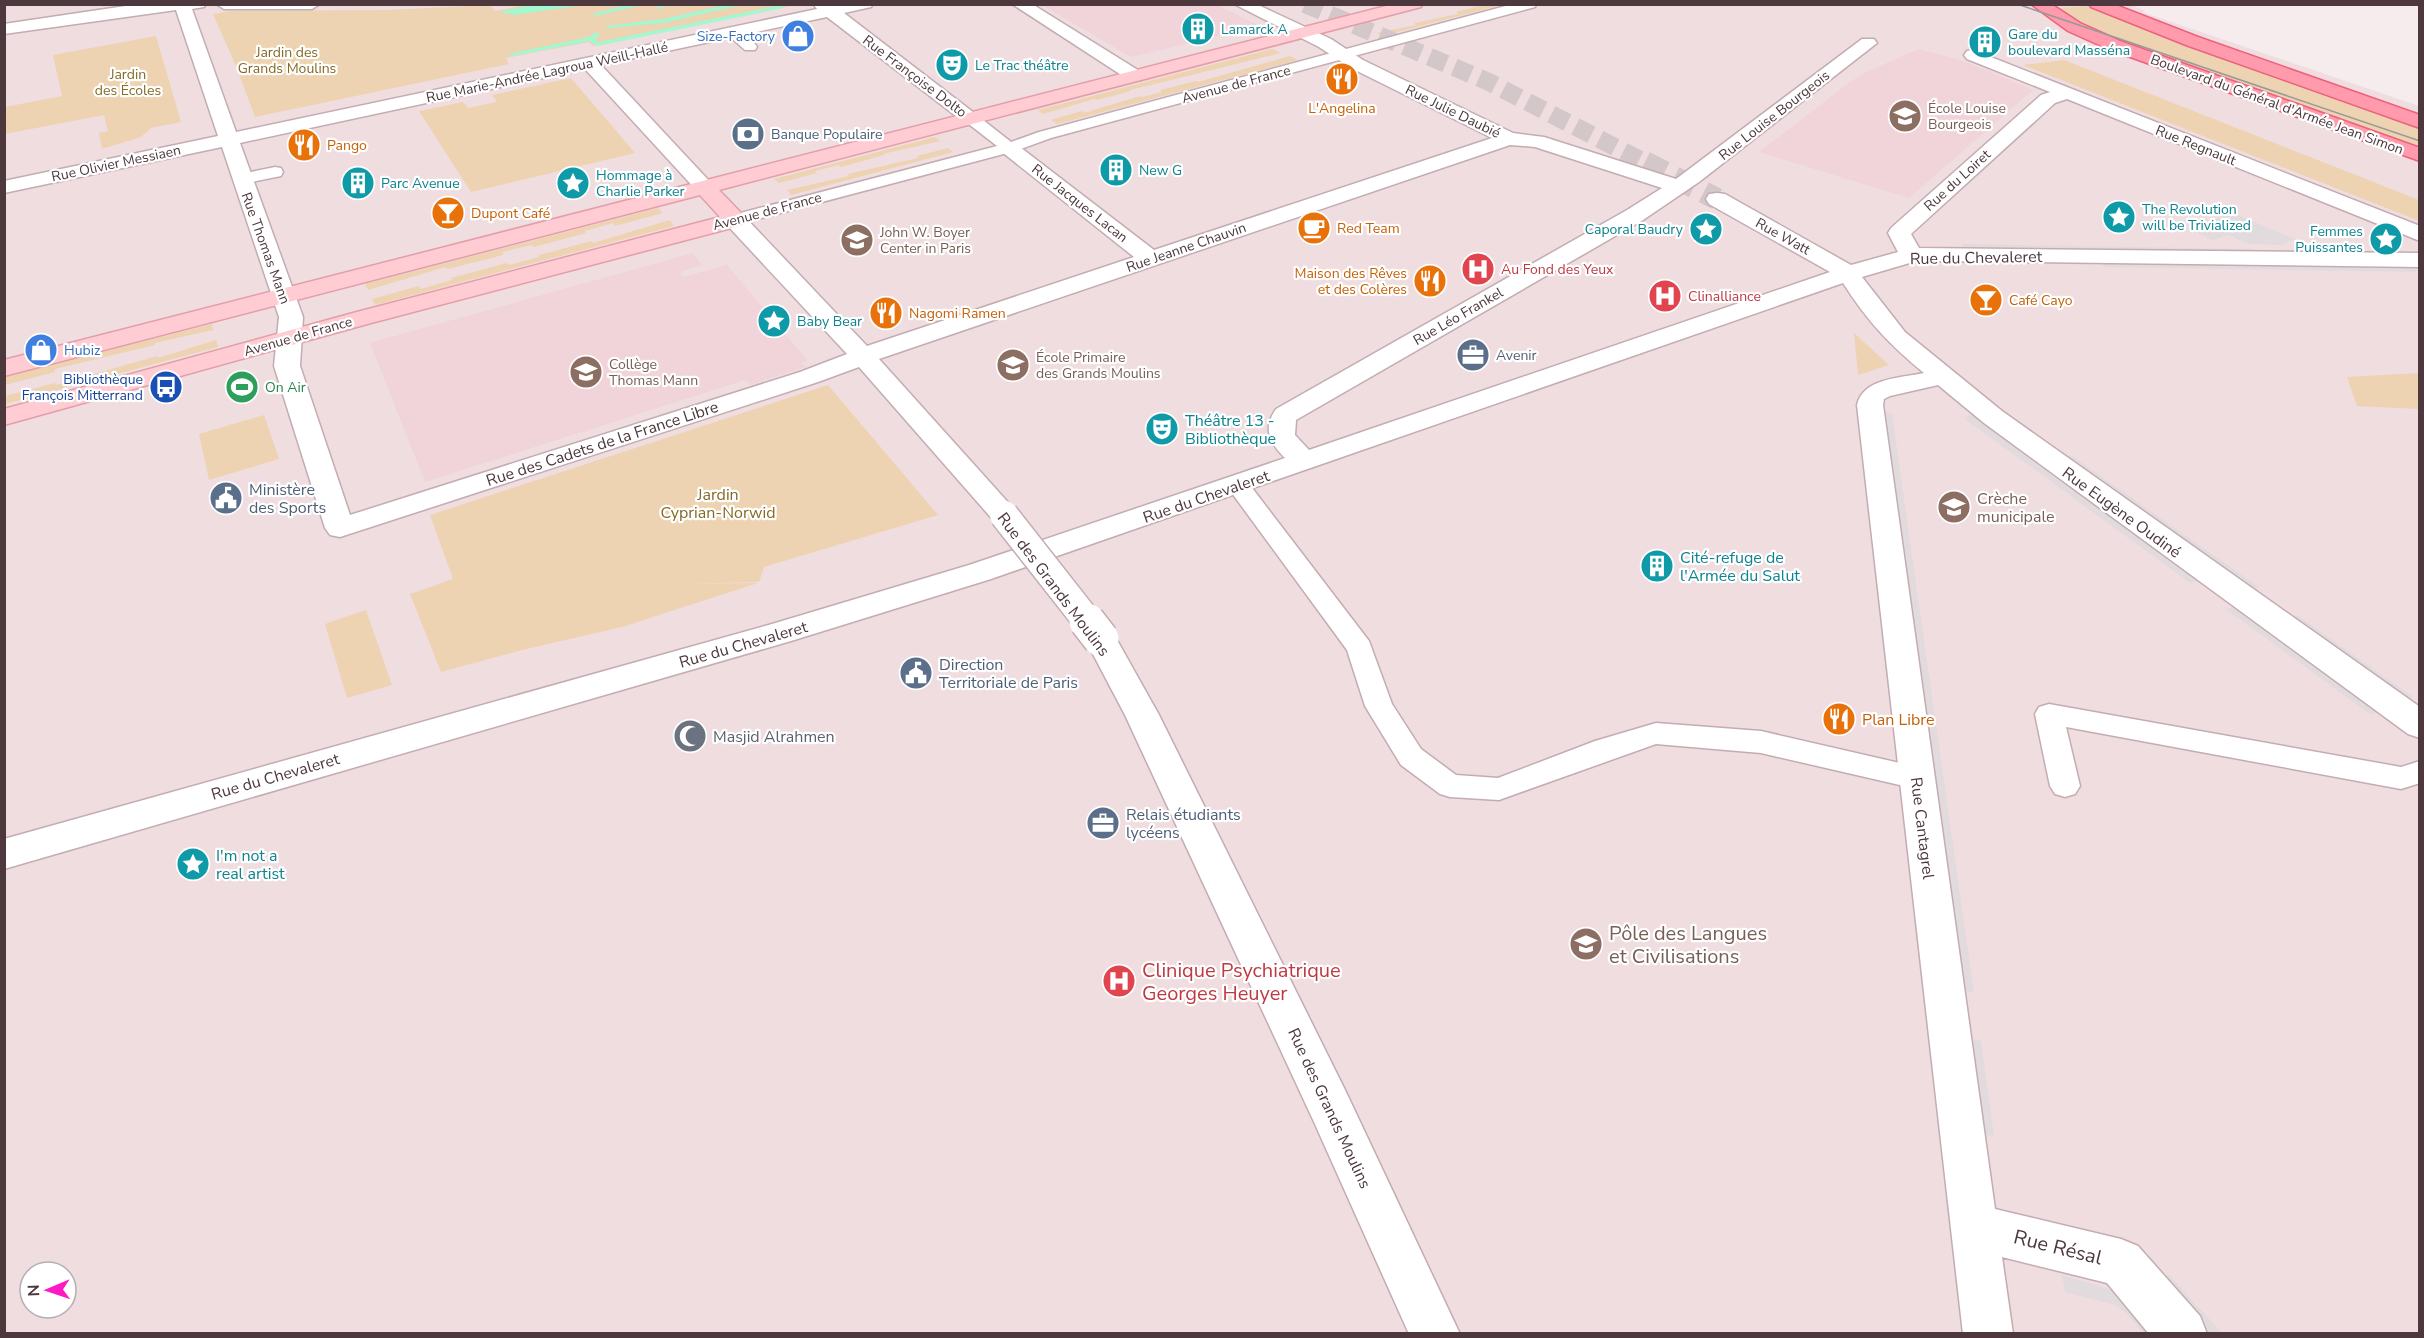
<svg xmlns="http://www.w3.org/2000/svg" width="2424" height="1338" viewBox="0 0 2424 1338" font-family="'Nunito Sans',sans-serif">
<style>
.residential{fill:#efdde0;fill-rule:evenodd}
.education{fill:#f0d4d9}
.green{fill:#edd3b1}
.parking{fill:#e2dbdd}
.water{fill:#a4f7cf}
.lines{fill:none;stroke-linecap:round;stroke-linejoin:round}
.stream{fill:#a4f7cf;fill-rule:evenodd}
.street-tunnel-far1{stroke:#d4c7ca;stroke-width:18;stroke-dasharray:18 9;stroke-linecap:butt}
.street-tunnel{stroke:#d4c7ca;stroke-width:22;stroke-dasharray:22 11;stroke-linecap:butt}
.lane-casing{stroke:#c3acb2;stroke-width:3}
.street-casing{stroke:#c3acb2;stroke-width:3}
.secondary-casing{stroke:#e39ea8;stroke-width:3}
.primary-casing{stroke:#ee617c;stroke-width:3}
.lane{fill:#fff;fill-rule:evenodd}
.street{fill:#fff;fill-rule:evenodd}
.secondary{fill:#ffccd3;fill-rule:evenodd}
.primary{fill:#ff9bad;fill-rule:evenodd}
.tram{stroke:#9a9a9a;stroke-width:1.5}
.street-bridge-far1-casing{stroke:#c3acb2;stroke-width:31;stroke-linecap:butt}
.street-bridge-casing{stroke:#c3acb2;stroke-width:38;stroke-linecap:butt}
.street-bridge-far1{stroke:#fff;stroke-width:28}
.street-bridge{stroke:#fff;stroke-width:35}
.labels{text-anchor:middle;stroke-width:4.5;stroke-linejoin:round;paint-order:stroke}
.far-culture-label{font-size:14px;fill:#0d838f;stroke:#fff;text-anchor:start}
.far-shop-label{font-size:14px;fill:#366cbe;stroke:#fff;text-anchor:end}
.far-park-label{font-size:14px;fill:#846a24;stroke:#fff}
.far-street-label{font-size:14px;fill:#4c383d;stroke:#fff}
.far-food-label{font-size:14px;fill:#c56008;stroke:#fff;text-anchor:start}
.far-education-label{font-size:14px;fill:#785e54;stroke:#fff;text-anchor:start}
.far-service-label{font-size:14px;fill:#4e5e75;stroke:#fff;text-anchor:start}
.far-health-label{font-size:14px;fill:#be3a42;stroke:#fff;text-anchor:start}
.far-transit-label{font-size:14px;fill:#164399;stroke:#fff;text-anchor:end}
.far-leisure-label{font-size:14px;fill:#27864d;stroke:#fff;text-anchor:start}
.street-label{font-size:16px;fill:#4c383d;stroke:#fff}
.culture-label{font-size:16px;fill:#0d838f;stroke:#fff;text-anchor:start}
.service-label{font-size:16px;fill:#4e5e75;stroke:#fff;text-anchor:start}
.park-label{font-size:16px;fill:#846a24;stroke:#fff}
.education-label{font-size:16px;fill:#785e54;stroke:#fff;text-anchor:start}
.food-label{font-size:16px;fill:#c56008;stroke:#fff;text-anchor:start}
.worship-label{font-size:16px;fill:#5b616d;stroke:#fff;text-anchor:start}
.near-education-label{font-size:20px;fill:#785e54;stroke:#fff;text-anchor:start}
.near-health-label{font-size:20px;fill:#be3a42;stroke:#fff;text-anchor:start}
.near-street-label{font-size:20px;fill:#4c383d;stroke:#fff}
</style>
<rect width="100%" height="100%" fill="#f6ebed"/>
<path class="residential" d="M 2128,4 L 2146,11 L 2142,12 L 2419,106 L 2419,1333 L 5,1334 L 5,5 ZM 30,1272 L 66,1272 L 66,1308 L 30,1308 Z"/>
<path class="education" d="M 1042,5 L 1217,5 L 1260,26 L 1131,57 Z
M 1919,49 L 1966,62 L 2033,90 L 1909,198 L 1759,152 L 1850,82 L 1866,72 Z
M 693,253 L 702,265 L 680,272 L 683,277 L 727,265 L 802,354 L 807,361 L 801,363 L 805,367 L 750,385 L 745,380 L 425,482 L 370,343 Z"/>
<path class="green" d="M 532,4 L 796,5 L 593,46 L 589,42 L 506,58 L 509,64 L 255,117 L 236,66 L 213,14 L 231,11 L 388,10 L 490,5 L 495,11 Z
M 1483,5 L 1501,5 L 1382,36 L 1377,33 L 1416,25 L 1414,23 L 1458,14 L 1456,12 Z
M 2089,6 L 2141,27 L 2419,126 L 2419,151 L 2111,40 L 2085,27 L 2058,8 Z
M 156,36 L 181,122 L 151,128 L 141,137 L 102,149 L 99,133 L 108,131 L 104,115 L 5,134 L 5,107 L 62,96 L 53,55 Z
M 1272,49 L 1281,53 L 1130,90 L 1131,91 L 1097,100 L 1094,99 L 1043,114 L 1038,110 Z
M 1290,56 L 1298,60 L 1057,124 L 1051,120 L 1082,111 L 1084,113 L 1140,96 L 1143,97 L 1162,92 L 1160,90 L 1196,81 L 1198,82 Z
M 2064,60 L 2419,200 L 2419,221 L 2023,65 Z
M 571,78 L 635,153 L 471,192 L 419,111 L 463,102 L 468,108 L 497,102 L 492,95 Z
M 935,137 L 940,141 L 883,154 L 884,155 L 841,167 L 839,165 L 815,171 L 817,173 L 779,183 L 774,179 Z
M 948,148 L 953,152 L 791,195 L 787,190 L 849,176 L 848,174 L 918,158 L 917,156 Z
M 658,208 L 663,213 L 615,226 L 613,223 L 585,231 L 586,233 L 534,247 L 532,245 L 502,252 L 503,255 L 447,269 L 445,267 L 368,290 L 365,284 Z
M 670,220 L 674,226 L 375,305 L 372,299 L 419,286 L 420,289 L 452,280 L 451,278 L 507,263 L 509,265 L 539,257 L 539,255 L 592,241 L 593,243 Z
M 212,324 L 213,330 L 155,343 L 155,345 L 55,369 L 55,372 L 5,385 L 5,377 Z
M 1854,333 L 1889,365 L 1858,375 Z
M 216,340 L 218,347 L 5,404 L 5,396 L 55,383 L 56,385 L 157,356 L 158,358 Z
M 2419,373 L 2419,409 L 2357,406 L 2347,377 Z
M 828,385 L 938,515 L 764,567 L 759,582 L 679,584 L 758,583 L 622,627 L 522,650 L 441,672 L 410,594 L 453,579 L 430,515 Z
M 264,415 L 279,459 L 209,480 L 199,434 Z
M 366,610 L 392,685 L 347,698 L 325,624 Z"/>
<path class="parking" d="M 2233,213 L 2295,239 L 2281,245 L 2249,244 L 2228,235 L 2213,240 L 2188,229 Z
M 1963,244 L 2252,249 L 2257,253 L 1961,248 Z
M 2101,263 L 2417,268 L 2416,272 L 2105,267 Z
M 1881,409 L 1892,414 L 1974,993 L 1961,990 Z
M 1970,414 L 2199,580 L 2190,583 L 1965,419 Z
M 2058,454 L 2072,456 L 2259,587 L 2250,590 Z
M 2235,606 L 2380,711 L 2371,715 L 2226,609 Z
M 2297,615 L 2413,697 L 2405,699 L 2289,617 Z
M 1966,1037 L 1981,1041 L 1994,1137 L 1979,1133 Z
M 2062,1275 L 2119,1292 L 2162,1333 L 2143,1333 L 2127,1314 L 2115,1305 L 2065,1292 Z
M 2169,1275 L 2222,1333 L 2202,1333 L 2156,1281 Z"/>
<path class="water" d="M 537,4 L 584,4 L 584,5 L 513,15 L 510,13 L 504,14 L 502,11 Z"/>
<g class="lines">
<path class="stream" d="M 630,4 L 645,4 L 596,16 L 593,14 Z
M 655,4 L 662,4 L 664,8 L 659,9 Z
M 731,4 L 746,4 L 663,23 L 608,28 L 605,26 L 663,19 Z
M 781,5 L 783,8 L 597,46 L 590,41 L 512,56 L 508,54 L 589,37 L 596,32 L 600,34 L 595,39 L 598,42 Z"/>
<path class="street-tunnel-far1" d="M 1305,4 L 1489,82 L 1648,164"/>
<path class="street-tunnel" d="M 1645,162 L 1717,199"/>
<defs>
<path id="lane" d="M 1513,4 L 1536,4 L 1535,7 L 1051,138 L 1015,151 L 735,225 L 729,224 L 726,220 L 729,216 L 997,146 L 966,122 L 964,119 L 966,116 L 978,116 L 1011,142 L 1039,132 Z
M 733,28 L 738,29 L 755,44 L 757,47 L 755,50 L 745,50 L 728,35 L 726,32 Z
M 275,167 L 281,168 L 283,172 L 281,176 L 242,184 L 236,183 L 234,179 L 236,175 Z
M 1238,478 L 1246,480 L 1369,641 L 1392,704 L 1421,749 L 1456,775 L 1498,778 L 1595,741 L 1656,723 L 1761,731 L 1917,767 L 1927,770 L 1932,778 L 1927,786 L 1917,789 L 1761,753 L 1656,744 L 1499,800 L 1450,797 L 1440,794 L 1401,765 L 1365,706 L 1347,650 L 1226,485 L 1230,480 Z
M 2049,704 L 2401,767 L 2420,761 L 2420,783 L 2401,789 L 2066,727 L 2080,786 L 2075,794 L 2065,797 L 2055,794 L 2050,786 L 2035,714 L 2039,707 Z"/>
<path id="street" d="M 139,4 L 206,4 L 204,7 L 192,9 L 236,132 L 817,9 L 813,4 L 873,4 L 871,7 L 844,13 L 982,119 L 979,123 L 965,123 L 827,17 L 601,65 L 712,184 L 715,188 L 712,192 L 705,194 L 698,192 L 585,69 L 240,143 L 303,317 L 300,366 L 350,515 L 800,372 L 847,354 L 727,225 L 724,220 L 727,215 L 735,213 L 743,215 L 867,346 L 1134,257 L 1002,152 L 999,148 L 1002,144 L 1016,144 L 1154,250 L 1492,138 L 1351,68 L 1319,47 L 1234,4 L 1256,4 L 1331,39 L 1363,60 L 1513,133 L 1544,137 L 1676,179 L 1862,39 L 1874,39 L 1877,43 L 1699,182 L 1643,220 L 1296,420 L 1295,435 L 1309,450 L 1830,272 L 1709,204 L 1706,199 L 1709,194 L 1717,193 L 1725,194 L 1851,265 L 1898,252 L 1888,233 L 1891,228 L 2041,95 L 2050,92 L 1967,59 L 1964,55 L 1967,51 L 1973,50 L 2420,226 L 2420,241 L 2067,99 L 2055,103 L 1911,234 L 1919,248 L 2420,253 L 2420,267 L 1944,261 L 1913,262 L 1862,277 L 1905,332 L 2002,411 L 2420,707 L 2420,738 L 2408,734 L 1984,423 L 1938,385 L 1890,396 L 1884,399 L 1883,405 L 1995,1209 L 2121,1239 L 2138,1246 L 2200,1316 L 2207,1334 L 2149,1334 L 2107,1283 L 2002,1257 L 2013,1334 L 1963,1334 L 1857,405 C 1863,378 1900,378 1924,373 C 1889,344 1868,322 1843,283 L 991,579 L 791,641 L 4,869 L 4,839 L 772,624 L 969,565 L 1285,458 C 1270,443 1262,429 1276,409 L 1627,210 L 1662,188 L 1535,147 L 1510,145 L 879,359 L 1014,509 L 1019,515 L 1014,521 L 1004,524 L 994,521 L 859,367 L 818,382 L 340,537 L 330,535 L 325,528 L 274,366 L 279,317 L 222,147 L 4,193 L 4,181 L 218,136 L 176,10 L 4,34 L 4,24 Z
M 216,4 L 320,4 L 312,9 L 224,9 Z
M 1012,4 L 1032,4 L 1141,72 L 1144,76 L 1141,80 L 1129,80 Z
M 1101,628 L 1112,631 L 1159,715 L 1346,1092 L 1460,1334 L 1409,1334 L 1314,1122 L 1125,715 L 1085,639 L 1090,631 Z"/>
<path id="secondary" d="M 1394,4 L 1423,4 L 1421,7 L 719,190 L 743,215 L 746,220 L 743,225 L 371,323 L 4,425 L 4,409 L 353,313 L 720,217 L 700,195 L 4,376 L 4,360 Z"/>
<path id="primary" d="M 2031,4 L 2051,4 L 2080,23 L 2120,41 L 2420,148 L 2420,161 L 2108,49 L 2068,31 Z
M 2089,4 L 2113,4 L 2198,37 L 2420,115 L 2420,128 L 2186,45 L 2091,7 Z"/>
</defs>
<use href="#lane" class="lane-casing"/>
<use href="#street" class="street-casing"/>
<use href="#secondary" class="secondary-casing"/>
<use href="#primary" class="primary-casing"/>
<use href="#lane" class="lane"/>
<use href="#street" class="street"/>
<use href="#secondary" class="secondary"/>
<use href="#primary" class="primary"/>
<path class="tram" d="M 2017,4 L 2420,141"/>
<defs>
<path id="street-bridge-far1" d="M 1004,515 L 1088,622"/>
<path id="street-bridge" d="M 1087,621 L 1101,639"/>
</defs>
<use href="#street-bridge-far1" class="street-bridge-far1-casing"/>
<use href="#street-bridge" class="street-bridge-casing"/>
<use href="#street-bridge-far1" class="street-bridge-far1"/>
<use href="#street-bridge" class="street-bridge"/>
</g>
<defs>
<symbol id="building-disc" viewBox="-11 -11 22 22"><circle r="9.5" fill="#0f9aa8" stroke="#fff"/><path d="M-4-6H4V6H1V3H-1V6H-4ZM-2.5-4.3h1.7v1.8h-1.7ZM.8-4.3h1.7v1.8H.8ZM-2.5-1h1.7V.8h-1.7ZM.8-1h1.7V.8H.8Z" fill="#fff"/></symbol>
<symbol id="shop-disc" viewBox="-11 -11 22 22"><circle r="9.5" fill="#3f7fe0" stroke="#fff"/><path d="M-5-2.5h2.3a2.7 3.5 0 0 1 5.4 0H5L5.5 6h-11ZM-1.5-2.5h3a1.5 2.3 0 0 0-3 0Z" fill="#fff"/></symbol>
<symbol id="theatre-disc" viewBox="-11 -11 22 22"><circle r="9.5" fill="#0f9aa8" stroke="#fff"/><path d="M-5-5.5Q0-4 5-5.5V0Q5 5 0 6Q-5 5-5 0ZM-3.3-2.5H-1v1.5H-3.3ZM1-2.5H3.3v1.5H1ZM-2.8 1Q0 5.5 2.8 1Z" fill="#fff"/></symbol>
<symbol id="restaurant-disc" viewBox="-11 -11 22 22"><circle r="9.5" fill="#e8710a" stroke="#fff"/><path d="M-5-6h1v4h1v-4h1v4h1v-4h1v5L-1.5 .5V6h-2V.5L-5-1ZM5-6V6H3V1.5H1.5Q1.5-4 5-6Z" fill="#fff"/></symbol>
<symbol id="school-disc" viewBox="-11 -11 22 22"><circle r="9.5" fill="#8d6e63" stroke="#fff"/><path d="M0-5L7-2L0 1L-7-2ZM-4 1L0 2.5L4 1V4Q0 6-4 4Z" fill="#fff"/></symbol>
<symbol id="bank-disc" viewBox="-11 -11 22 22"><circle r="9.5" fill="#5c6f8a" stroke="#fff"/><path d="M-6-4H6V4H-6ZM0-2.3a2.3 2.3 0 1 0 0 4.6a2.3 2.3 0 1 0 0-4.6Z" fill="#fff"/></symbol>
<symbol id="sight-disc" viewBox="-11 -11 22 22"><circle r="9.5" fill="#0f9aa8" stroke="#fff"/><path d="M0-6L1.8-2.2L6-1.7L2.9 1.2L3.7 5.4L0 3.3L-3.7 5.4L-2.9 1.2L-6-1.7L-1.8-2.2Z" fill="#fff"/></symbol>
<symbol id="bar-disc" viewBox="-11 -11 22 22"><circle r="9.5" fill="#e8710a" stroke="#fff"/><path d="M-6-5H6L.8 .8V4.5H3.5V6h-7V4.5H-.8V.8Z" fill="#fff"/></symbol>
<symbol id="cafe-disc" viewBox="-11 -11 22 22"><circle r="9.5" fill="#e8710a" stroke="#fff"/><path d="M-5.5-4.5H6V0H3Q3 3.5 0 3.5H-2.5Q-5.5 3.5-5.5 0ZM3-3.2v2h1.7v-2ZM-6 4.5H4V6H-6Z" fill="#fff"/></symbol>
<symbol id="university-disc" viewBox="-11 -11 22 22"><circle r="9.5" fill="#8d6e63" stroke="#fff"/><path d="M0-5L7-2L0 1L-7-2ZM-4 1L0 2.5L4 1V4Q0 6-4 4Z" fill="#fff"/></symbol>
<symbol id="hospital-disc" viewBox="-11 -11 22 22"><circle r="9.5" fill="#e0444e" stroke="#fff"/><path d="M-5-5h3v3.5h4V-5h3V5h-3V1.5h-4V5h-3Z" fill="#fff"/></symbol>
<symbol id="office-disc" viewBox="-11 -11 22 22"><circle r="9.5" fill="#5c6f8a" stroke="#fff"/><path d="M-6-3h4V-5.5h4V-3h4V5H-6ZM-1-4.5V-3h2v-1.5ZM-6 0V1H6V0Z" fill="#fff"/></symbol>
<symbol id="bus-disc" viewBox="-11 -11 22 22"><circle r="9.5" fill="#1a4fb4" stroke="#fff"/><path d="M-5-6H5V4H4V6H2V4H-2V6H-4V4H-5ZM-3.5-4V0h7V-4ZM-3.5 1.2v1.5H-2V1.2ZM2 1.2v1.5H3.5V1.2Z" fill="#fff"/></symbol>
<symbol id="stadium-disc" viewBox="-11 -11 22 22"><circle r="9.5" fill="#2e9e5b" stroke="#fff"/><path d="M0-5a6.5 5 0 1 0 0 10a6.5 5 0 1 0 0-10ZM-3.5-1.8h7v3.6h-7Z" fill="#fff"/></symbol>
<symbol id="civic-disc" viewBox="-11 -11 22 22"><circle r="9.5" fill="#5c6f8a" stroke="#fff"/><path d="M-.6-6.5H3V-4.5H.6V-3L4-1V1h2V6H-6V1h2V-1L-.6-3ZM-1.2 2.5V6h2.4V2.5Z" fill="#fff"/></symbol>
<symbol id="mosque-disc" viewBox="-11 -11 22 22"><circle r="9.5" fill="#6b7280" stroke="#fff"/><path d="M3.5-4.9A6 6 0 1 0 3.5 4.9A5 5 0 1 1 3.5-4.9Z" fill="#fff"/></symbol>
</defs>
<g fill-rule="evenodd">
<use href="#building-disc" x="1179" y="10" width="38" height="38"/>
<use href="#shop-disc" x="779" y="17" width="38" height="38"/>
<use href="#building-disc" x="1966" y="23" width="38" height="38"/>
<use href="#theatre-disc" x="933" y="46" width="38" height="38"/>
<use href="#restaurant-disc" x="1323" y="60" width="38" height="38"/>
<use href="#school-disc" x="1886" y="97" width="38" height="38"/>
<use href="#bank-disc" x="729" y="115" width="38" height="38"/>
<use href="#restaurant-disc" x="285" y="126" width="38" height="38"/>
<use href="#building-disc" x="1097" y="151" width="38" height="38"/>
<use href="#building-disc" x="339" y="164" width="38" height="38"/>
<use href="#sight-disc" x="554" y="164" width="38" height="38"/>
<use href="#bar-disc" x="429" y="194" width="38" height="38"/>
<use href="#sight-disc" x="2100" y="198" width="38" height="38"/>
<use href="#cafe-disc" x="1295" y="209" width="38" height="38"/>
<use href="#sight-disc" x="1687" y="210" width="38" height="38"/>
<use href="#sight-disc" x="2367" y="220" width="38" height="38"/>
<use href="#university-disc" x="838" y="221" width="38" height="38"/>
<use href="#hospital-disc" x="1459" y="250" width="38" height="38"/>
<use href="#restaurant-disc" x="1411" y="262" width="38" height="38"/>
<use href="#hospital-disc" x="1646" y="277" width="38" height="38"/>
<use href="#bar-disc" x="1967" y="281" width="38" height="38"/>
<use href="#restaurant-disc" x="867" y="294" width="38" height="38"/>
<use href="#sight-disc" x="755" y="302" width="38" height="38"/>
<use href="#shop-disc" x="22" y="331" width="38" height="38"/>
<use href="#office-disc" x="1454" y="336" width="38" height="38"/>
<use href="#school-disc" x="994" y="346" width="38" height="38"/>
<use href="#school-disc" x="567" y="353" width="38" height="38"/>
<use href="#bus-disc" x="147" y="368" width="38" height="38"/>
<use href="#stadium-disc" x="223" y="368" width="38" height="38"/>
<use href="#theatre-disc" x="1143" y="410" width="38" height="38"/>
<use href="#civic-disc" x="207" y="479" width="38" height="38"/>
<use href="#school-disc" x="1935" y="488" width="38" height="38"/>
<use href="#building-disc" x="1638" y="547" width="38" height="38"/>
<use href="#civic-disc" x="897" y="654" width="38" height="38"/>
<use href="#restaurant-disc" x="1820" y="700" width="38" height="38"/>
<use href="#mosque-disc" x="671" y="717" width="38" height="38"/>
<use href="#office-disc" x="1084" y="804" width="38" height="38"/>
<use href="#sight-disc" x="174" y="845" width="38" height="38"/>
<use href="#university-disc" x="1567" y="925" width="38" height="38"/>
<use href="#hospital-disc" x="1100" y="962" width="38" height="38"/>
</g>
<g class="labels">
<g class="far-culture-label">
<text x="1221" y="34">Lamarck A</text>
<text x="2008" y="39">Gare du<tspan x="2008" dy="16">boulevard Masséna</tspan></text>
<text x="975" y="70">Le Trac théâtre</text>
<text x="1139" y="175">New G</text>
<text x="596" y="180">Hommage à<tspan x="596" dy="16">Charlie Parker</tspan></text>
<text x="381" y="188">Parc Avenue</text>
<text x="2142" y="214">The Revolution<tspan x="2142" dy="16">will be Trivialized</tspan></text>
<text x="1683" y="234" text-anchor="end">Caporal Baudry</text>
<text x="2363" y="236" text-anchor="end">Femmes<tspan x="2363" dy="16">Puissantes</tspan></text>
<text x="797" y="326">Baby Bear</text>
</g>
<g class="far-shop-label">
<text x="775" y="41">Size-Factory</text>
<text x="64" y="355" text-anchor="start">Hubiz</text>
</g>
<g class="far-park-label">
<text x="287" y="57">Jardin des<tspan x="287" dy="16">Grands Moulins</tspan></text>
<text x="128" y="79">Jardin<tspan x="128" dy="16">des Écoles</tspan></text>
</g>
<g class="far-street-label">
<text transform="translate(547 72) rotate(-12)" y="5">Rue Marie-Andrée Lagroua Weill-Hallé</text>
<text transform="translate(915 76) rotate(37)" y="5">Rue Françoise Dolto</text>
<text transform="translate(1236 84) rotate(-15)" y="5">Avenue de France</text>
<text transform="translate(2277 104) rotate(20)" y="5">Boulevard du Général d'Armée Jean Simon</text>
<text transform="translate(1453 111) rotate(26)" y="5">Rue Julie Daubié</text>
<text transform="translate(1774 115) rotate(-38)" y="5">Rue Louise Bourgeois</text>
<text transform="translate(2196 145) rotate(22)" y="5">Rue Regnault</text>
<text transform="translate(116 163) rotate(-12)" y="5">Rue Olivier Messiaen</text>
<text transform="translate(1957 180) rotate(-42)" y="5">Rue du Loiret</text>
<text transform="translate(1080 203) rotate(38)" y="5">Rue Jacques Lacan</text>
<text transform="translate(767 211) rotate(-15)" y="5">Avenue de France</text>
<text transform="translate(1783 236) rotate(29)" y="5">Rue Watt</text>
<text transform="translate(1186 247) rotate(-19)" y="5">Rue Jeanne Chauvin</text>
<text transform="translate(266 248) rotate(70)" y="5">Rue Thomas Mann</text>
<text transform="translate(1458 316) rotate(-30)" y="5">Rue Léo Frankel</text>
<text transform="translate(298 336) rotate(-16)" y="5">Avenue de France</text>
</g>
<g class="far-food-label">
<text x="1342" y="113" text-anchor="middle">L'Angelina</text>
<text x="327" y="150">Pango</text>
<text x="471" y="218">Dupont Café</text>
<text x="1337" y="233">Red Team</text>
<text x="1407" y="278" text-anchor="end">Maison des Rêves<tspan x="1407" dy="16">et des Colères</tspan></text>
<text x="2009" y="305">Café Cayo</text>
<text x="909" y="318">Nagomi Ramen</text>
</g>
<g class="far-education-label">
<text x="1928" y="113">École Louise<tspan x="1928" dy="16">Bourgeois</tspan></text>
<text x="880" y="237">John W. Boyer<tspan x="880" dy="16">Center in Paris</tspan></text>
<text x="1036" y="362">École Primaire<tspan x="1036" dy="16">des Grands Moulins</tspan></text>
<text x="609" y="369">Collège<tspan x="609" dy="16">Thomas Mann</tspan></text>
</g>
<g class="far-service-label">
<text x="771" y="139">Banque Populaire</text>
<text x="1496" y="360">Avenir</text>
</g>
<g class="far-health-label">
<text x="1501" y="274">Au Fond des Yeux</text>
<text x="1688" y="301">Clinalliance</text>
</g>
<g class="far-transit-label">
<text x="143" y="384">Bibliothèque<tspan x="143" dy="16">François Mitterrand</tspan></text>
</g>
<g class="far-leisure-label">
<text x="265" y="392">On Air</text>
</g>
<g class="street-label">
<text transform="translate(1976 257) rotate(-1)" y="6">Rue du Chevaleret</text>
<text transform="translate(602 443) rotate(-18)" y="6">Rue des Cadets de la France Libre</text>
<text transform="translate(1206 496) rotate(-19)" y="6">Rue du Chevaleret</text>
<text transform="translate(2122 512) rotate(36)" y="6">Rue Eugène Oudiné</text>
<text transform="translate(1054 584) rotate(53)" y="6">Rue des Grands Moulins</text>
<text transform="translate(743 644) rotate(-16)" y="6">Rue du Chevaleret</text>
<text transform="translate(275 776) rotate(-16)" y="6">Rue du Chevaleret</text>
<text transform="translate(1923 828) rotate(83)" y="6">Rue Cantagrel</text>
<text transform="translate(1330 1108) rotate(65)" y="6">Rue des Grands Moulins</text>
</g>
<g class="culture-label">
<text x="1185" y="426">Théâtre 13 -<tspan x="1185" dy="18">Bibliothèque</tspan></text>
<text x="1680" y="563">Cité-refuge de<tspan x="1680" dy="18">l'Armée du Salut</tspan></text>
<text x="216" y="861">I'm not a<tspan x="216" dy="18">real artist</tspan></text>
</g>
<g class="service-label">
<text x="249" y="495">Ministère<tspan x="249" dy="18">des Sports</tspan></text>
<text x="939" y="670">Direction<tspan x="939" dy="18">Territoriale de Paris</tspan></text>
<text x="1126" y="820">Relais étudiants<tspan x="1126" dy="18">lycéens</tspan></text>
</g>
<g class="park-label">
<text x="718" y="500">Jardin<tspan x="718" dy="18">Cyprian-Norwid</tspan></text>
</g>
<g class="education-label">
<text x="1977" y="504">Crèche<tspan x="1977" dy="18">municipale</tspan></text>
</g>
<g class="food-label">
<text x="1862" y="725">Plan Libre</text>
</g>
<g class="worship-label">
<text x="713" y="742">Masjid Alrahmen</text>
</g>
<g class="near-education-label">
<text x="1609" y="940">Pôle des Langues<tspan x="1609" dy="23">et Civilisations</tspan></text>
</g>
<g class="near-health-label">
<text x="1142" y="977">Clinique Psychiatrique<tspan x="1142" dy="23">Georges Heuyer</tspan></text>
</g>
<g class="near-street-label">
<text transform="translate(2058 1247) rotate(14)" y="7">Rue Résal</text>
</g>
</g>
<rect width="2424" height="1338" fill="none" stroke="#4c383d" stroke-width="12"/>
<g transform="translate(48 1290) rotate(268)"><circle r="28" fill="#ffffff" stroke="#b7afb1" stroke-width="1.5"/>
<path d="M0-4.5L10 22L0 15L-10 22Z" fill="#ff19c3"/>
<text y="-9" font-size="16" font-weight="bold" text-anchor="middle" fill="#4c383d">N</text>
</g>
</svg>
